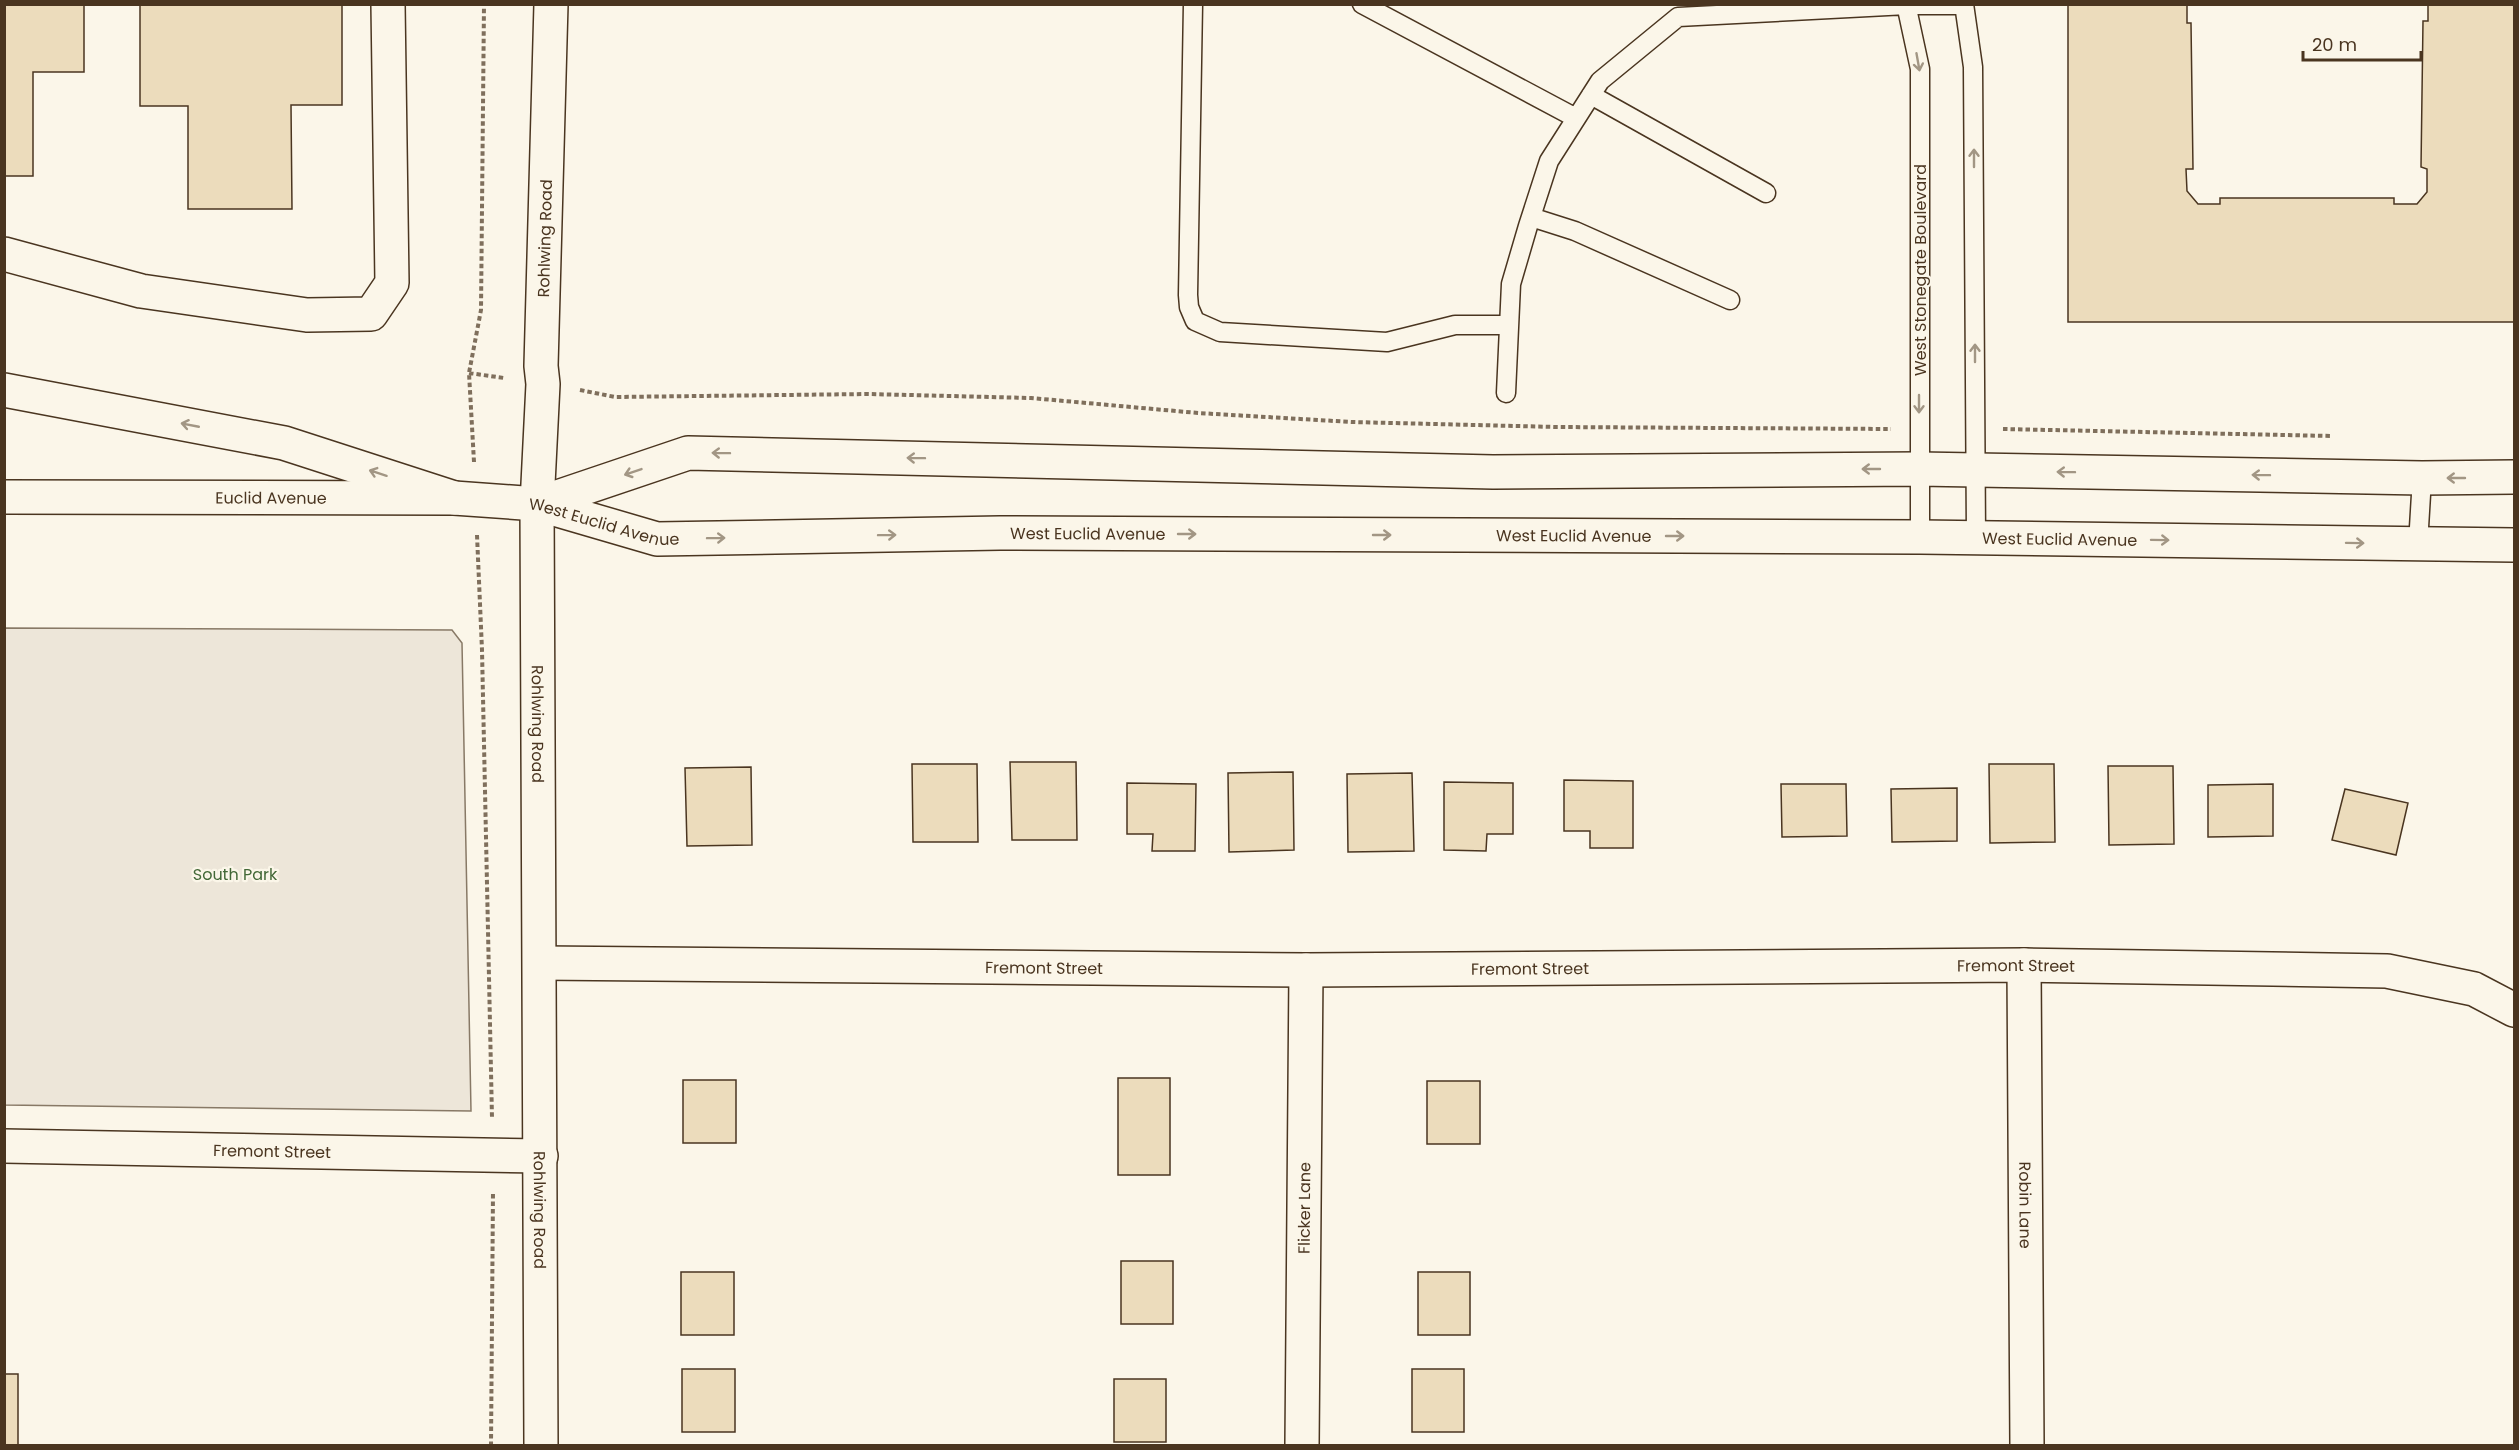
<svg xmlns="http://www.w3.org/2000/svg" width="2519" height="1450" viewBox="0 0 2519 1450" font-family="Poppins,sans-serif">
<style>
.green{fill:#ede6d9;stroke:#887966;stroke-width:1.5}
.building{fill:#ecdcbc;stroke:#4a3520;stroke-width:1.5}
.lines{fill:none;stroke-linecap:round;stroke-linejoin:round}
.service-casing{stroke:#4a3520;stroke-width:21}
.minor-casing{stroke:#4a3520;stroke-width:36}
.tertiary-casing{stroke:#4a3520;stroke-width:36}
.secondary-casing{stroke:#4a3520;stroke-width:36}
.motorway-casing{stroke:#4a3520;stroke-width:36}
.path{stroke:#7f6f5c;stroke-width:4;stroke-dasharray:4.5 3;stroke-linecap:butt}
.service{stroke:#fbf6e9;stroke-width:18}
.minor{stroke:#fbf6e9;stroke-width:33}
.tertiary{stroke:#fbf6e9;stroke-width:33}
.secondary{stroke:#fbf6e9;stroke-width:33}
.motorway{stroke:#fbf6e9;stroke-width:33}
.oneway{stroke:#a29684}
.labels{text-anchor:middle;stroke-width:4.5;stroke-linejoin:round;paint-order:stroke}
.street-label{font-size:16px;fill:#4a3520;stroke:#fbf6e9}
.park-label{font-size:16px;fill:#436837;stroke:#fbf6e9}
</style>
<rect width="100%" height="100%" fill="#fbf6e9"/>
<path class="green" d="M 5,628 L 452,630 L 462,643 L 471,1111 L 5,1105 Z"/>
<path class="building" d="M 4,4 L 84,4 L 84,72 L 33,72 L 33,176 L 4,176 Z
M 140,4 L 342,4 L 342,105 L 291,105 L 292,209 L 188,209 L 188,106 L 140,106 Z
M 2068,4 L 2187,4 L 2187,23 L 2191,23 L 2193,169 L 2186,169 L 2187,191 L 2198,204 L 2220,204 L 2220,198 L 2394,198 L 2394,204 L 2417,204 L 2427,192 L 2427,169 L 2421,167 L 2423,21 L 2428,21 L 2428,4 L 2514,4 L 2514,322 L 2068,322 Z
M 1010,762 L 1076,762 L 1077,840 L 1012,840 Z
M 912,764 L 977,764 L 978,842 L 913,842 Z
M 1989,764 L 2054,764 L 2055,842 L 1990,843 Z
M 2108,766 L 2173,766 L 2174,844 L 2109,845 Z
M 751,767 L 752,845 L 687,846 L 685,768 Z
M 1293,772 L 1294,850 L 1229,852 L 1228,773 Z
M 1412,773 L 1414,851 L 1348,852 L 1347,774 Z
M 1564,780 L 1633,781 L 1633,848 L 1590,848 L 1590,831 L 1564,831 Z
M 1444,782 L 1513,783 L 1513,834 L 1487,834 L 1486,851 L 1444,850 Z
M 1127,783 L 1196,784 L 1195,851 L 1152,851 L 1153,834 L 1127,834 Z
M 1781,784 L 1846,784 L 1847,836 L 1782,837 Z
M 2273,784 L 2273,836 L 2208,837 L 2208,785 Z
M 1957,788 L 1957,841 L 1892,842 L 1891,789 Z
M 2345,789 L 2408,803 L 2396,855 L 2332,840 Z
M 1118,1078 L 1170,1078 L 1170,1175 L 1118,1175 Z
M 683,1080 L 736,1080 L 736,1143 L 683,1143 Z
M 1427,1081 L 1480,1081 L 1480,1144 L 1427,1144 Z
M 1121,1261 L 1173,1261 L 1173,1324 L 1121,1324 Z
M 681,1272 L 734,1272 L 734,1335 L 681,1335 Z
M 1418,1272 L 1470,1272 L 1470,1335 L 1418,1335 Z
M 682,1369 L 735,1369 L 735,1432 L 682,1432 Z
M 1412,1369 L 1464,1369 L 1464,1432 L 1412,1432 Z
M 4,1374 L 18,1374 L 18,1446 L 4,1446 Z
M 1114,1379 L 1166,1379 L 1166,1442 L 1114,1442 Z"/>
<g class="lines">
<defs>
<path id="service" d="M 1193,4 L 1188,295 L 1189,307 L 1195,321 L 1220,332 L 1387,342 L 1455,325 L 1509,325
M 1362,4 L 1576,118
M 1906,4 L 1920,69 L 1920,537
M 1964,4 L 1973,67 L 1976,537
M 1591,95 L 1766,193
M 1531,217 L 1575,231 L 1730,300
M 1506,393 L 1511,284 L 1528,226 L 1549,161 L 1600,81 L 1678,17 L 1907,5 L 1964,5
M 2418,544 L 2422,478"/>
<g id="minor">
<path d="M 4,254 L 141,291 L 307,315 L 371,314 L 392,283 L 388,4"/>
<path id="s1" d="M 540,963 L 1306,970 L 2024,965 L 2387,971 L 2474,989 L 2514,1010"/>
<path id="s2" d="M 2024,965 L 2027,1446"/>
<path id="s3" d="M 4,1146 L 541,1156"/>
<path id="s4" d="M 1302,1446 L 1306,970"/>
</g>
<g id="tertiary">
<path id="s5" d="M 537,504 L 541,1446"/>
</g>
<g id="secondary">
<path id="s6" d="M 4,497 L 454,498 L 537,504 L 657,539 L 1000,533 L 1920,537 L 2514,545"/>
<path d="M 537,504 L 688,453 L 1493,472 L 1919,469 L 2422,478 L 2514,477"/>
<path id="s7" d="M 537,504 L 543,384 L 541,366 L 551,4"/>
</g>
<path id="motorway" d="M 4,390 L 284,443 L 454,498"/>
</defs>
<use href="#service" class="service-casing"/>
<use href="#minor" class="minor-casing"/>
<use href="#tertiary" class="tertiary-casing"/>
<use href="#secondary" class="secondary-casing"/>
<use href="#motorway" class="motorway-casing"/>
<path class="path" d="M 469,373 L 504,378
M 580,390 L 615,397 L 868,394 L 1031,398 L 1198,413 L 1352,422 L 1557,427 L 1891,429
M 2003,429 L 2332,436
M 474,462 L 469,373 L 481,310 L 484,4
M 477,535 L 482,650 L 492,1118
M 491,1446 L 493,1192"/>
<use href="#service" class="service"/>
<use href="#minor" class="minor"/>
<use href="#tertiary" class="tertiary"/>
<use href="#secondary" class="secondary"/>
<use href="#motorway" class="motorway"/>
</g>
<defs><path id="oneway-shaft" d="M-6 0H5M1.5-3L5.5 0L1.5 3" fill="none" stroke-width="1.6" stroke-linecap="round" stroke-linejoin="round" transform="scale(1.5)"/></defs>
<g class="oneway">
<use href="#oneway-shaft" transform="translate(1918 62) rotate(80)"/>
<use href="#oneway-shaft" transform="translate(1974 158) rotate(-90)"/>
<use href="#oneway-shaft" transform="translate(1975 353) rotate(-90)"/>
<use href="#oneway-shaft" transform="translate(1919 404) rotate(90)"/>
<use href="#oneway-shaft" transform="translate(190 425) rotate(-169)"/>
<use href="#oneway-shaft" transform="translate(721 453) rotate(-179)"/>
<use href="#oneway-shaft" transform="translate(916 458) rotate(-179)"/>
<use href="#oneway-shaft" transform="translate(1871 469) rotate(180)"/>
<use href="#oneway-shaft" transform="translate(633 472) rotate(161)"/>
<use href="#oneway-shaft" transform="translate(2066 472) rotate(-179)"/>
<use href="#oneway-shaft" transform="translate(378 473) rotate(-162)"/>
<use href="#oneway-shaft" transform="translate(2261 475) rotate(-179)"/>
<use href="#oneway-shaft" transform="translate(2456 478) rotate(180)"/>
<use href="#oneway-shaft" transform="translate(1187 534)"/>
<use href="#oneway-shaft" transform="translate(887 535) rotate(-1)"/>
<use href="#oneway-shaft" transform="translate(1382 535)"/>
<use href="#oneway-shaft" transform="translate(1675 536)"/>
<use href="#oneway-shaft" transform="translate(716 538) rotate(-1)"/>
<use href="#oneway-shaft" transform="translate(2160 540) rotate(1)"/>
<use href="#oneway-shaft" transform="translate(2355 543) rotate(1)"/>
</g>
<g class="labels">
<g class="street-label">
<text dy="6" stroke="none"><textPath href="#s7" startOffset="266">Rohlwing Road</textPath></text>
<text transform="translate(1920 270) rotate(-90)" y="6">West Stonegate Boulevard</text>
<text dy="6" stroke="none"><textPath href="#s6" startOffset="267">Euclid Avenue</textPath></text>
<text dy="6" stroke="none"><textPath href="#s6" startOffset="603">West Euclid Avenue</textPath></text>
<text dy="6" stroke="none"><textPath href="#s6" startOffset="1089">West Euclid Avenue</textPath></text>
<text dy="6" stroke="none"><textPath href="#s6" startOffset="1575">West Euclid Avenue</textPath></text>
<text dy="6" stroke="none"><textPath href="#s6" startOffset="2061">West Euclid Avenue</textPath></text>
<text dy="6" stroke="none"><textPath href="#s5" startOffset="220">Rohlwing Road</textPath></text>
<text dy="6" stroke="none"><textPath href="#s1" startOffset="1476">Fremont Street</textPath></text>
<text dy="6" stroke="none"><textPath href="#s1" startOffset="504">Fremont Street</textPath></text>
<text dy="6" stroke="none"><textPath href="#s1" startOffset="990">Fremont Street</textPath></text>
<text dy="6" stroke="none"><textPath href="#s3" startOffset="268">Fremont Street</textPath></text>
<text dy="6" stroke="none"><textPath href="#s2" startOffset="240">Robin Lane</textPath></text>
<text dy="6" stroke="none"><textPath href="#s4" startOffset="238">Flicker Lane</textPath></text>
<text dy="6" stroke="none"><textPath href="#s5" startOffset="706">Rohlwing Road</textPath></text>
</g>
<g class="park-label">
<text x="235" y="880">South Park</text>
</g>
</g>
<rect width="2519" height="1450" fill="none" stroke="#4a3520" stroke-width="12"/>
<path d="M2303 51v9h118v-9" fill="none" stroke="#4a3520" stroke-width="3"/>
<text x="2312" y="51" font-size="18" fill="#4a3520" stroke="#fbf6e9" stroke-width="4.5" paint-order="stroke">20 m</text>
</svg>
